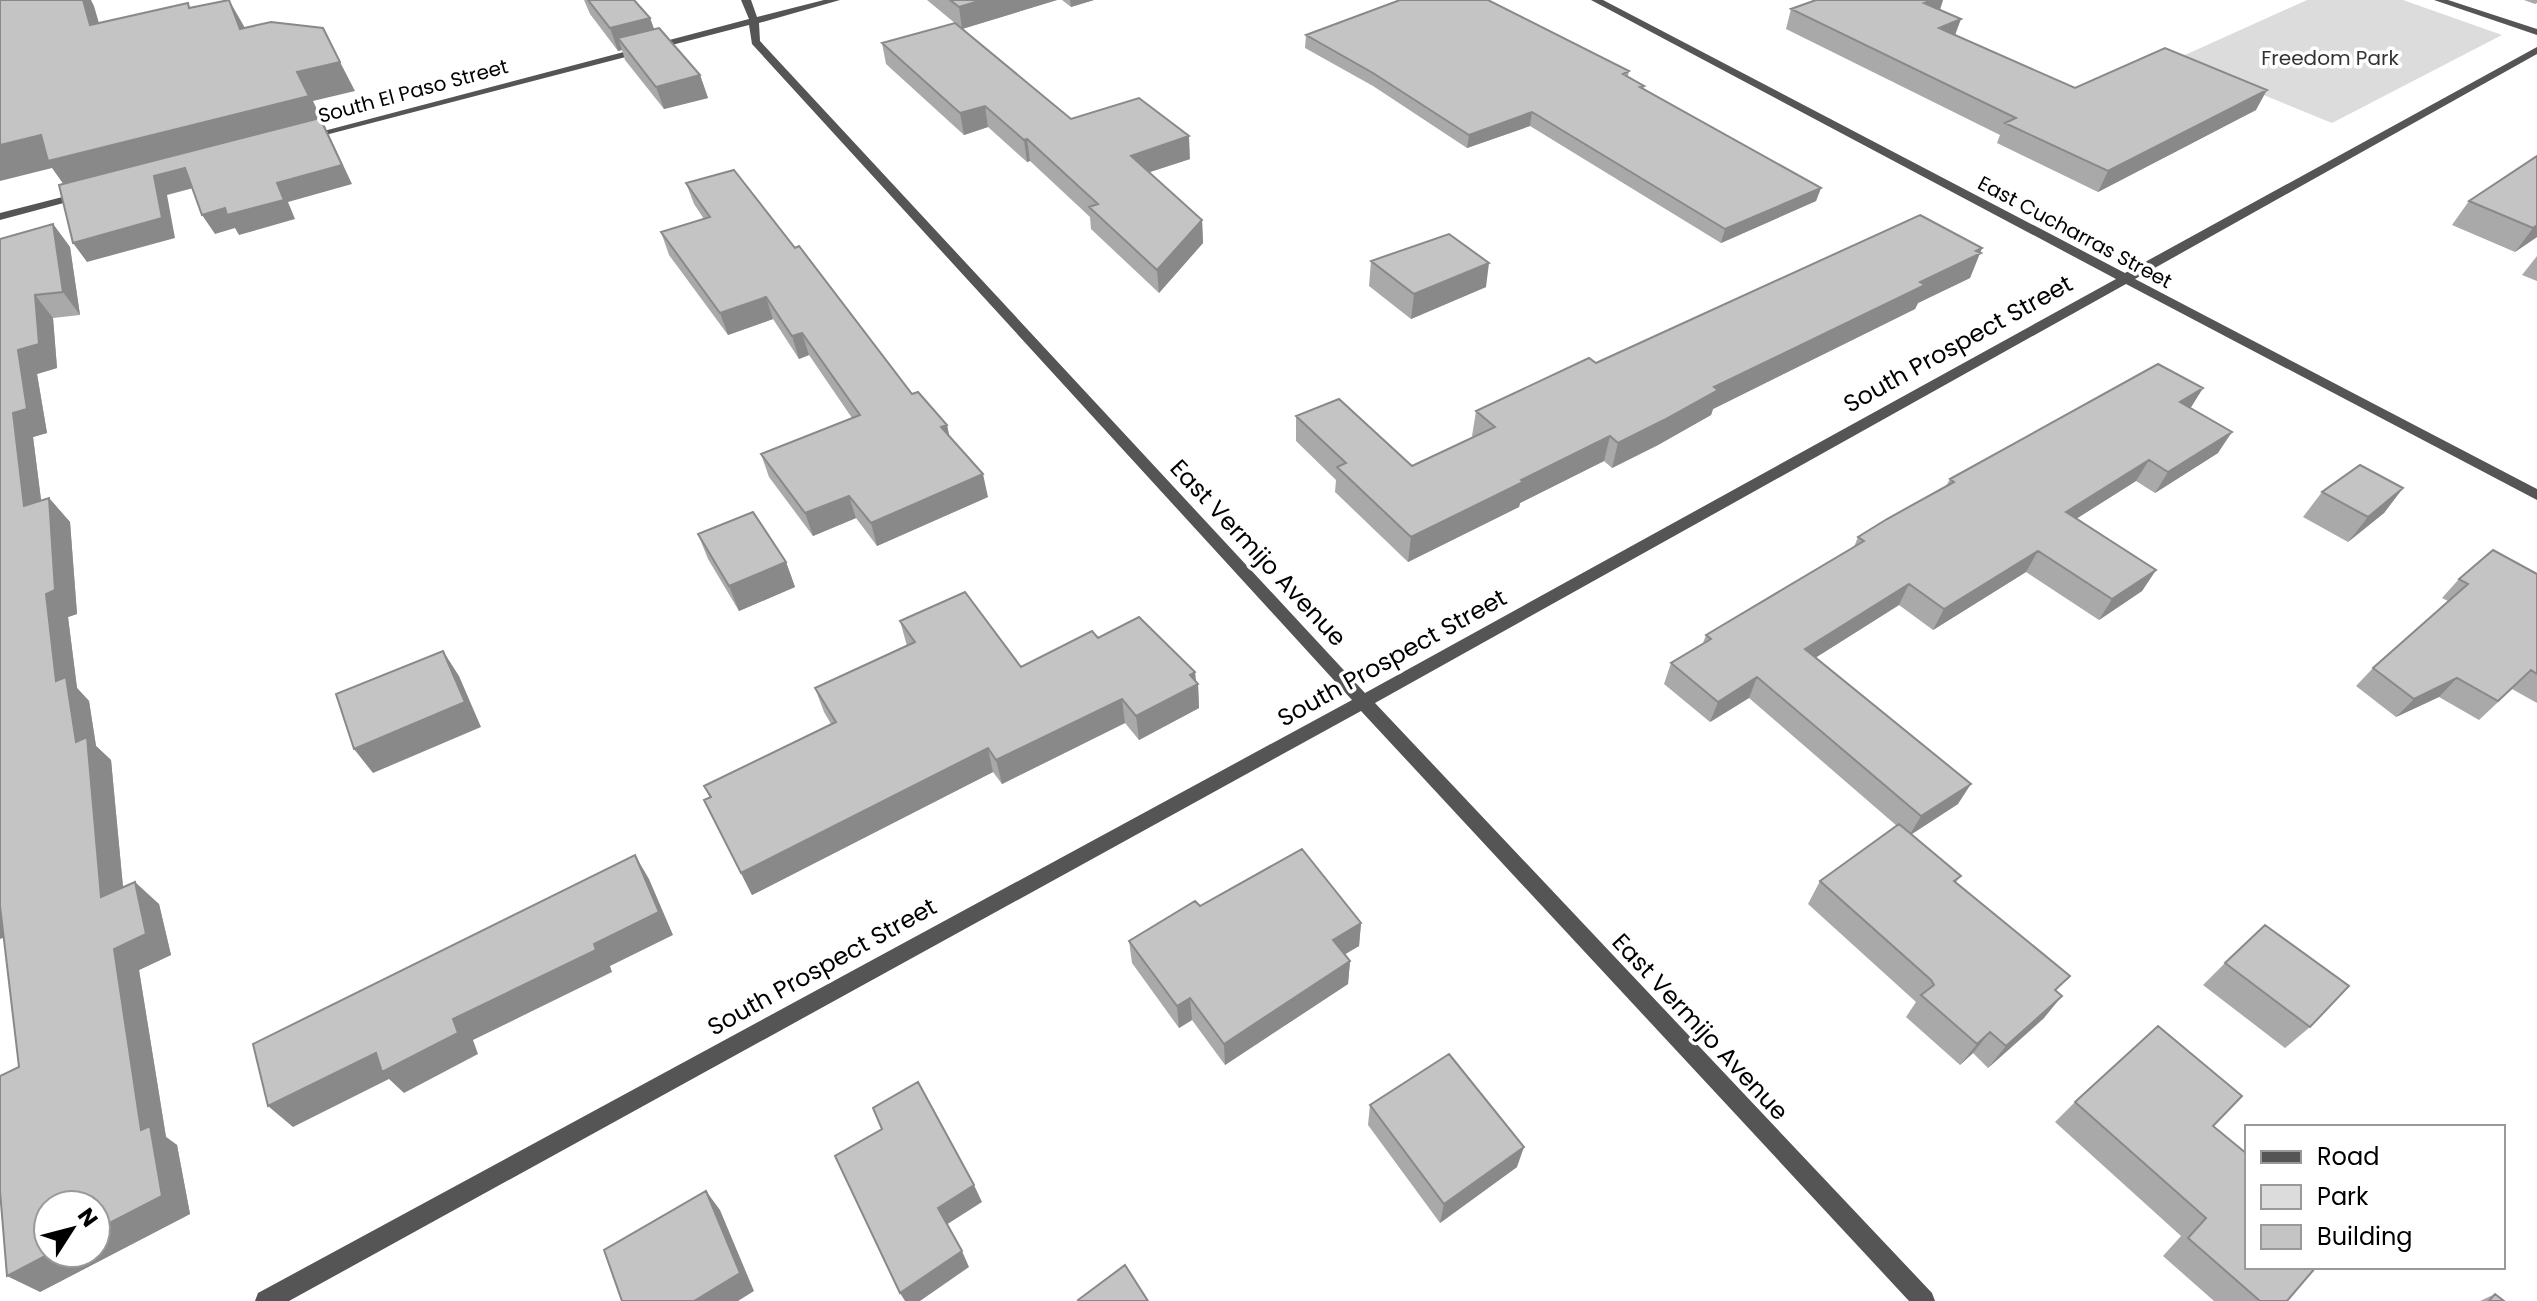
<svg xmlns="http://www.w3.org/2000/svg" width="2537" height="1301" viewBox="0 0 2537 1301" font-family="Poppins,sans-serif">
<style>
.green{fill:#dcdcdc}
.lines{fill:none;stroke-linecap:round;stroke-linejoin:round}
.street{fill:#555;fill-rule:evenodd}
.wall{fill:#a9a9a9}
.shaded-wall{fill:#898989}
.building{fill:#c4c4c4;stroke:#898989;stroke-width:2}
.labels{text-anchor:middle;stroke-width:7;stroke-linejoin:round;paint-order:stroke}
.far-park-label{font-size:20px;fill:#333;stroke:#fff}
.far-street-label{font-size:20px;fill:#000;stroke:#fff}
.street-label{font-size:24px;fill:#000;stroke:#fff}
</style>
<rect width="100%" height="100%" fill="#fff"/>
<path class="green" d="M 2307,0 L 2403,0 L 2502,35 L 2332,123 L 2176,59 Z"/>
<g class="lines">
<path class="street" d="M 741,0 L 751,0 L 757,17 L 824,0 L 840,0 L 759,23 L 760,41 L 1365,693 L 2116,279 L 1591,0 L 1603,0 L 2125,273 L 2537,47 L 2537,54 L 2135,279 L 2537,489 L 2537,500 L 2126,284 L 1375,703 L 1932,1293 L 1935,1301 L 1909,1301 L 1361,711 L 289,1301 L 255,1301 L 258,1293 L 1352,700 L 752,44 L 749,25 L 310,139 L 301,137 L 749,19 Z
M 2434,0 L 2448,0 L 2537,29 L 2537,35 Z
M 82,192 L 88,195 L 86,197 L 0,220 L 0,213 Z"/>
</g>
<path class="wall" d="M 584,0 L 634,0 L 650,18 L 654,29 L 700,75 L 708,98 L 664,109 L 625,60 L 622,50 L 618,51 L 590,14 Z
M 927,0 L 1057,0 L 962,29 Z
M 1062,0 L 1094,0 L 1071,7 Z
M 1943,0 L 1940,10 L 1955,35 L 2075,88 L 2256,110 L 2098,192 L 1997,143 L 2000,135 L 1786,29 L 1791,9 Z
M 2524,0 L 2537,0 L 2537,3 L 2535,4 Z
M 1306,35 L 1629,71 L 1628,76 L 1644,86 L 1644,89 L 1821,188 L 1816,201 L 1721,243 L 1530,126 L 1467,148 L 1373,86 L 1305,48 Z
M 882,43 L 1071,119 L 1190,159 L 1149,172 L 1202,220 L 1203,243 L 1159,293 L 1091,229 L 1090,217 L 1030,161 L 1027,162 L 988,127 L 964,135 L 886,64 Z
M 2537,156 L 2537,237 L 2515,252 L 2452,225 L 2469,201 Z
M 686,183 L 795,248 L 912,394 L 947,425 L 949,436 L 988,497 L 877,546 L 856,518 L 813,536 L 769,477 L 761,454 L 852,418 L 809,355 L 799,359 L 773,319 L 728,335 L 669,255 L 661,232 L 704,219 L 694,204 Z
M 53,224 L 70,247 L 80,315 L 53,318 L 57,368 L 37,374 L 47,433 L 33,437 L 41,501 L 49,498 L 70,522 L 77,614 L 68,617 L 77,688 L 89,701 L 96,746 L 111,760 L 123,887 L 159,904 L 171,955 L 139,970 L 166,1137 L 177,1145 L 190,1214 L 40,1292 L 19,1067 L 0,239 Z
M 1982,248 L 1970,278 L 1918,303 L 1915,309 L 1713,409 L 1711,415 L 1658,445 L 1612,468 L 1604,461 L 1520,503 L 1519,507 L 1408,562 L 1335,492 L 1336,480 L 1296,441 L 1296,416 L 1412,466 L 1474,437 L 1472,436 L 1476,411 L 1596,363 Z
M 2537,256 L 2537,281 L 2522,275 Z
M 1371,261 L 1486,287 L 1411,319 L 1369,286 Z
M 2203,388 L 2190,408 L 2218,453 L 2155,493 L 2136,481 L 2077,518 L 2156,570 L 2142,591 L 2099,620 L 2026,572 L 1933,630 L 1899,605 L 1815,658 L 1958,804 L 1911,834 L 1961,876 L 1956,882 L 2057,991 L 2044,1018 L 1988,1068 L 1973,1053 L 1960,1065 L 1906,1017 L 1916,1002 L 1808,904 L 1820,881 L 1897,826 L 1749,698 L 1710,722 L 1664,684 L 1671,663 L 1703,643 L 1706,635 L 1854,547 L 1858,537 L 1946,486 L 1950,479 Z
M 2403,488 L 2384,513 L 2348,542 L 2303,517 L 2322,492 Z
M 698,534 L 786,562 L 795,587 L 739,611 L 708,559 Z
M 2537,574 L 2537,703 L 2512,689 L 2479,720 L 2439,697 L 2396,717 L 2356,686 L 2373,668 L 2448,601 L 2442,598 L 2459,579 Z
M 900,621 L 1021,667 L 1098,638 L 1195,672 L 1196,682 L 1198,684 L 1199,708 L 1139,740 L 1125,723 L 1002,784 L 993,772 L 752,895 L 704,800 L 710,798 L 704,786 L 831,724 L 824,712 L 815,688 L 907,646 Z
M 1200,906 L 1361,923 L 1359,946 L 1344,955 L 1350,961 L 1348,984 L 1225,1065 L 1192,1020 L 1179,1028 L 1132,963 L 1129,941 Z
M 2225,963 L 2310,1027 L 2285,1048 L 2203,985 Z
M 2075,1102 L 2213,1126 L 2287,1301 L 2214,1301 L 2163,1256 L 2181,1236 L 2055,1122 Z
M 1370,1105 L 1517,1167 L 1440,1223 L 1368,1125 Z
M 2495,1294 L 2504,1301 L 2480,1301 Z"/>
<path class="shaded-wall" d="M 83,0 L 91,0 L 94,6 L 108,54 L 90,25 Z
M 229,0 L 245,28 L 240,29 Z
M 982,0 L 1057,0 L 962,29 L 959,7 Z
M 1070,0 L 1094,0 L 1071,7 Z
M 1932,0 L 1943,0 L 1938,15 L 1924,3 Z
M 650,18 L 658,40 L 618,38 L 622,50 L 618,51 L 610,28 Z
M 1961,19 L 1954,38 L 1939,28 Z
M 340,62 L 355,91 L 313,101 L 352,184 L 288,202 L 295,219 L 239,235 L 235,228 L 215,234 L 202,215 L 277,183 L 324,126 L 69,192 L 52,168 L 0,181 L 0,145 Z
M 700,75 L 708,98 L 664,109 L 656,87 Z
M 2267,90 L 2256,110 L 2098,192 L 2108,171 Z
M 985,106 L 988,127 L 964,135 L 960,113 Z
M 1532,112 L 1530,126 L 1467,148 L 1469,135 Z
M 1189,136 L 1190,159 L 1132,178 L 1131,156 Z
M 1027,139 L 1030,161 L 1027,162 L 1024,140 Z
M 185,168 L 197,187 L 167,195 L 175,238 L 87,262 L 73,243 L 154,176 Z
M 1821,188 L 1816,201 L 1721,243 L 1725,229 Z
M 1202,220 L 1203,243 L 1159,293 L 1157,270 Z
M 53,224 L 70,247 L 80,315 L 63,292 Z
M 2537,225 L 2537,237 L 2515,252 L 2533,228 Z
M 1982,248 L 1970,278 L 1918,303 L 1915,309 L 1713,409 L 1711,415 L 1658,445 L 1612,468 L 1618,443 L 1714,387 L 1920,282 Z
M 1489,263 L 1486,287 L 1411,319 L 1414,294 Z
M 35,295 L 53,318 L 57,368 L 37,374 L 47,433 L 33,437 L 45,530 L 24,506 L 13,413 L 18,350 Z
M 766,297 L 773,319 L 728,335 L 720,313 Z
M 802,333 L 809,355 L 799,359 L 792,336 Z
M 2203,388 L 2190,409 L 2180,402 Z
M 947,425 L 952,448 L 941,427 Z
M 2232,432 L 2218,453 L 2155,493 L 2168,472 Z
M 1610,436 L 1604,461 L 1520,503 L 1519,507 L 1408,562 L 1411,537 L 1521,480 Z
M 2149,460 L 2136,481 L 2054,533 L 2066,512 Z
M 983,474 L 988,497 L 877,546 L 871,523 Z
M 2403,488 L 2384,513 L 2348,542 L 2368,517 Z
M 849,496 L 856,518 L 813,536 L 805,513 Z
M 49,498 L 70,522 L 77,614 L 68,617 L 77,688 L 89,701 L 96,746 L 111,760 L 126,919 L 101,897 L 76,742 L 56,681 L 46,594 Z
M 2038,551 L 2026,572 L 1933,630 L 1944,609 Z
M 786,562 L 795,587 L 739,611 L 729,586 Z
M 2156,570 L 2142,591 L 2099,620 L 2112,599 Z
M 1909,584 L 1899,605 L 1796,670 L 1805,649 Z
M 443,651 L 459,676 L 481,727 L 373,773 L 354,749 Z
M 1195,672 L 1196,684 L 1198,684 L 1199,708 L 1139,740 L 1136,716 Z
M 1757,677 L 1749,698 L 1710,722 L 1718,702 Z
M 2457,678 L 2439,697 L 2396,717 L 2414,699 Z
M 1122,699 L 1125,723 L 1002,784 L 996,760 Z
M 988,748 L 993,772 L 752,895 L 741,873 Z
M 1971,784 L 1958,804 L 1909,836 L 1921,816 Z
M 635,855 L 649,879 L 673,935 L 610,966 L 612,972 L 473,1040 L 478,1054 L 404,1093 L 389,1079 L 293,1127 L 268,1106 L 376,1053 L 453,1019 L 594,944 Z
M 135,882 L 159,904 L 171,955 L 139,970 L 166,1137 L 177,1145 L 190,1214 L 40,1292 L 7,1276 L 51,1253 L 96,1253 L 96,1230 L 114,949 Z
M 0,906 L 28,928 L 0,939 Z
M 1361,923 L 1359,946 L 1331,962 L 1333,940 Z
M 1350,961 L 1348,984 L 1225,1065 L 1224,1044 Z
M 2062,996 L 2044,1018 L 1988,1068 L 2006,1046 Z
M 1190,998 L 1192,1020 L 1179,1028 L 1177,1006 Z
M 1990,1032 L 1973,1053 L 1960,1065 L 1977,1044 Z
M 1524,1147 L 1517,1167 L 1440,1223 L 1444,1204 Z
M 974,1185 L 982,1202 L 946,1225 L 938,1208 Z
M 706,1191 L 720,1210 L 754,1291 L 738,1301 L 694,1301 Z
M 962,1251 L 969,1267 L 920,1301 L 905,1301 L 900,1293 Z"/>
<path class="building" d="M 0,0 L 83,0 L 90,25 L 188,3 L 189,8 L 229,0 L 240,29 L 271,22 L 323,28 L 340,62 L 297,72 L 309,96 L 48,161 L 41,135 L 0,145 Z
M 588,0 L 634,0 L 650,18 L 610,28 Z
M 950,0 L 982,0 L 959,7 Z
M 1400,0 L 1488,0 L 1629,71 L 1623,74 L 1644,86 L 1640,87 L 1821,188 L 1725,229 L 1532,112 L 1469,135 L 1373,73 L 1306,35 Z
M 1816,0 L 1932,0 L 1924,3 L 1961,19 L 1939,28 L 2075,88 L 2165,48 L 2267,90 L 2108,171 L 2005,123 L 2016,118 L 1791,9 Z
M 955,23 L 1071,119 L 1139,98 L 1189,136 L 1131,156 L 1202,220 L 1157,270 L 1089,207 L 1098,204 L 1027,139 L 1024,140 L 985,106 L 960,113 L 882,43 Z
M 659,28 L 700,75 L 656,87 L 618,38 Z
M 320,118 L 342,165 L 277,183 L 284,200 L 227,215 L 225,208 L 202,215 L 185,168 L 154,176 L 162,218 L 73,243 L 59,185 Z
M 2537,156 L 2537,225 L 2533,228 L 2469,201 Z
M 734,170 L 795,248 L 799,246 L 912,394 L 918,392 L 947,425 L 941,427 L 983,474 L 871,523 L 849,496 L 805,513 L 761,454 L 860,415 L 802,333 L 792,336 L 766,297 L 720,313 L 661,232 L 710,217 L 686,183 Z
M 1920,215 L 1982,248 L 1976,251 L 1981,253 L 1920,282 L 1925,285 L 1714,387 L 1718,390 L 1664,420 L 1618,443 L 1610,436 L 1521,480 L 1523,482 L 1411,537 L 1337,467 L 1346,463 L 1296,416 L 1339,399 L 1412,466 L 1495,427 L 1476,411 L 1589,358 L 1596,363 Z
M 53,224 L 63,292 L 35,295 L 39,344 L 18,350 L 27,409 L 13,413 L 24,506 L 49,498 L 55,590 L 46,594 L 56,681 L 66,677 L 76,742 L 87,737 L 101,897 L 135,882 L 146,934 L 114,949 L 141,1130 L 150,1126 L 162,1196 L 96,1230 L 96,1205 L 48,1205 L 48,1253 L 51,1253 L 7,1276 L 0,1191 L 0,1076 L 19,1067 L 0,906 L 0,239 Z
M 1449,234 L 1489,263 L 1414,294 L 1371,261 Z
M 2158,364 L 2203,388 L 2180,402 L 2232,432 L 2168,472 L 2149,460 L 2066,512 L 2156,570 L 2112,599 L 2038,551 L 1944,609 L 1909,584 L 1805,649 L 1971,784 L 1921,816 L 1757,677 L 1718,702 L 1671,663 L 1711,639 L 1706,635 L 1864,541 L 1858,537 L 1887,519 L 1954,482 L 1950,479 Z
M 2360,465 L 2403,488 L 2368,517 L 2322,492 Z
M 753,512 L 786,562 L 729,586 L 698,534 Z
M 2493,550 L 2537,574 L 2537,674 L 2531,670 L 2498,701 L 2457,678 L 2414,699 L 2373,668 L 2468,584 L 2459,579 Z
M 965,592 L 1021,667 L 1092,631 L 1098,638 L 1139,617 L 1195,672 L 1190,675 L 1198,684 L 1136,716 L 1122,699 L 996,760 L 988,748 L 741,873 L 704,800 L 711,797 L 704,786 L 836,722 L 815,688 L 915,642 L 900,621 Z
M 443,651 L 465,702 L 354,749 L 336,694 Z
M 1899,824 L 1961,876 L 1954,881 L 2070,976 L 2055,990 L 2062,996 L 2006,1046 L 1990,1032 L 1977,1044 L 1921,995 L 1934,985 L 1931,980 L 1820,881 Z
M 1302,849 L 1361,923 L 1333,940 L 1350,961 L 1224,1044 L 1190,998 L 1177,1006 L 1129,941 L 1195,901 L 1200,906 Z
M 635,855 L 659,912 L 594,944 L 596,950 L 453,1019 L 458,1033 L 382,1072 L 376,1053 L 268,1106 L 253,1044 Z
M 2265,925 L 2349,986 L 2310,1027 L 2225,963 Z
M 2158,1026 L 2242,1096 L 2213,1126 L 2247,1154 L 2247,1267 L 2316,1267 L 2287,1301 L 2260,1301 L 2188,1238 L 2206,1218 L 2075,1102 Z
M 1449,1054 L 1524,1147 L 1444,1204 L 1370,1105 Z
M 918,1082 L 974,1185 L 938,1208 L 962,1251 L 900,1293 L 835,1156 L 882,1129 L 873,1108 Z
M 706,1191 L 740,1273 L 694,1301 L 622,1301 L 604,1250 Z
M 1125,1265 L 1148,1301 L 1079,1301 L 1078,1300 Z
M 2495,1294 L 2504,1301 L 2489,1301 Z"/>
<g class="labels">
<g class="far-park-label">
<text x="2330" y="65">Freedom Park</text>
</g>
<g class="far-street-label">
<text transform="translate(413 91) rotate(-15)" y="7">South El Paso Street</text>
<text transform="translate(2075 232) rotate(28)" y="7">East Cucharras Street</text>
</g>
<g class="street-label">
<text transform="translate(1958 344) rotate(-29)" y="8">South Prospect Street</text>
<text transform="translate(1258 553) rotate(47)" y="8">East Vermijo Avenue</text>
<text transform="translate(1392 658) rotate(-29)" y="8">South Prospect Street</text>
<text transform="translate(822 967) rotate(-29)" y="8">South Prospect Street</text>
<text transform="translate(1700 1027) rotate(47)" y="8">East Vermijo Avenue</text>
</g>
</g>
<rect x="2245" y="1125" width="260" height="144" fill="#ffffff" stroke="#999999" stroke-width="2"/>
<rect x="2261" y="1151" width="40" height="12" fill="#555555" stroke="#999999" stroke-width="2"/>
<text x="2317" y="1165" font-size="24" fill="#000000">Road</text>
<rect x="2261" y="1185" width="40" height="24" fill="#dcdcdc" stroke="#999999" stroke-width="2"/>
<text x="2317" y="1205" font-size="24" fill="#000000">Park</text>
<rect x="2261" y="1225" width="40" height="24" fill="#c4c4c4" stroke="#999999" stroke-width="2"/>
<text x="2317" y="1245" font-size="24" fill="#000000">Building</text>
<g transform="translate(72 1229) rotate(54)"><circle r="38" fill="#ffffff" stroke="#999999" stroke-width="2"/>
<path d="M0-6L14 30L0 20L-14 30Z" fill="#000000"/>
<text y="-12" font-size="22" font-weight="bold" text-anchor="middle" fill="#000000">N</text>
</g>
</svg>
